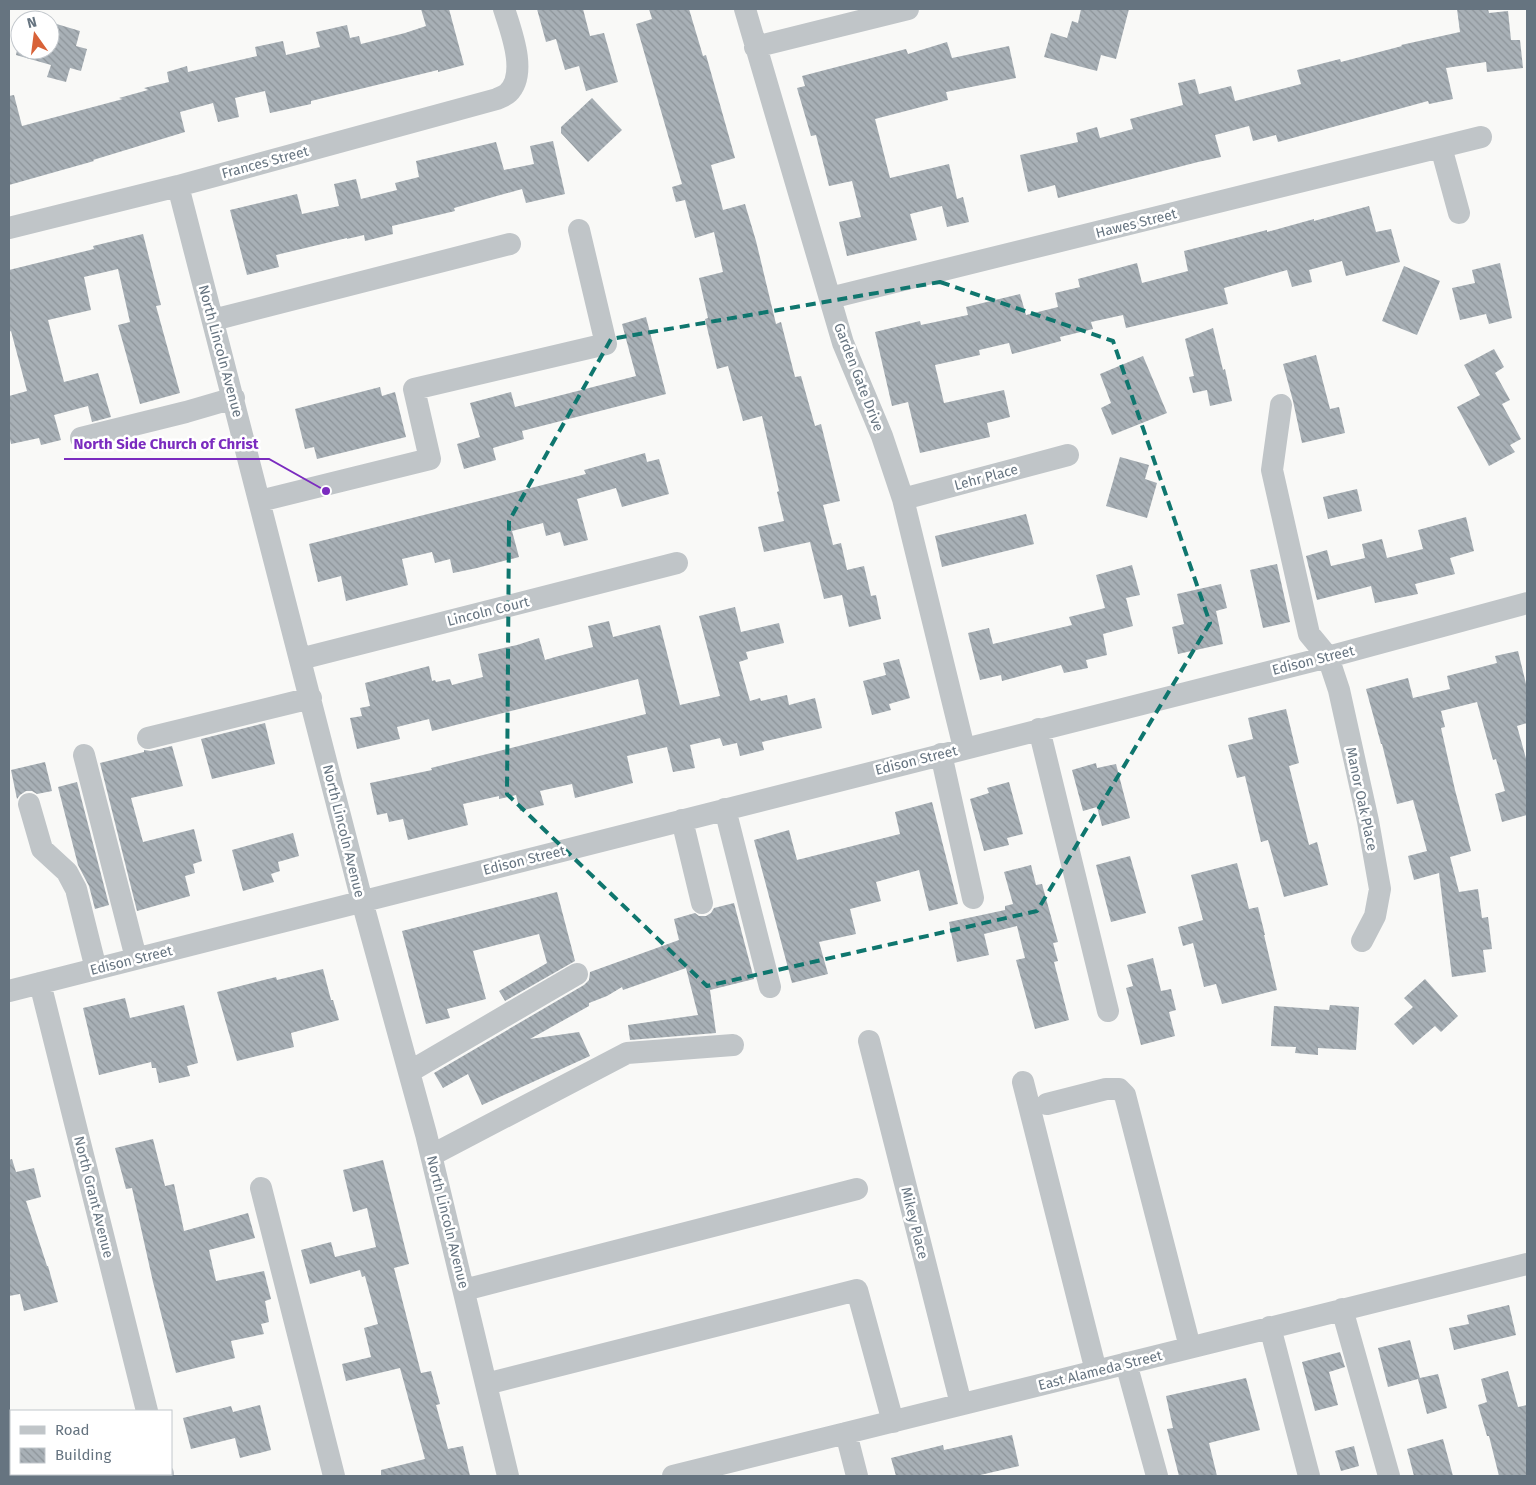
<svg xmlns="http://www.w3.org/2000/svg" width="1536" height="1485" viewBox="0 0 1536 1485" font-family="'Fira Sans',sans-serif">
<style>
.building{fill:url(#building-back-hatch)}
.lines{fill:none;stroke-linecap:round;stroke-linejoin:round}
.minor{stroke:#c0c5c8;stroke-width:22}
.marked{fill:none;stroke:#0f766e;stroke-width:4;stroke-dasharray:10 6;stroke-linejoin:round}
.labels{text-anchor:middle;stroke-width:5;stroke-linejoin:round;paint-order:stroke}
.street-label{font-size:14px;fill:#667480;stroke:#fff}
.leader{fill:none;stroke:#7b2cbf;stroke-width:2}
.callout-dot{fill:#7b2cbf;stroke:#fff;stroke-width:2}
.callout-label{font-size:15px;text-anchor:middle;font-weight:bold;fill:#7b2cbf;stroke:#fff;stroke-width:5;stroke-linejoin:round;paint-order:stroke}
</style>
<defs>
<pattern id="building-back-hatch" width="6" height="6" patternUnits="userSpaceOnUse" patternTransform="scale(1.25)"><rect width="6" height="6" fill="#a8b0b6"/><path d="M-1 5l2 2M0 0l6 6M5-1l2 2" fill="none" stroke="#8d9499"/></pattern>
</defs>
<rect width="100%" height="100%" fill="#f9f9f7"/>
<path class="building" d="M 421,9 L 449,9 L 464,65 L 438,72 L 438,70 L 311,101 L 311,104 L 270,113 L 265,91 L 235,98 L 239,117 L 218,122 L 213,103 L 180,112 L 185,132 L 93,160 L 94,161 L 9,185 L 9,96 L 14,95 L 22,126 L 123,99 L 119,98 L 148,90 L 144,88 L 169,82 L 167,72 L 187,66 L 188,72 L 257,56 L 255,47 L 283,41 L 286,55 L 320,47 L 316,32 L 347,25 L 350,38 L 359,36 L 361,44 L 405,33 L 426,26 Z
M 537,9 L 583,9 L 590,36 L 604,33 L 618,82 L 586,91 L 579,66 L 565,70 L 556,39 L 546,42 Z
M 649,9 L 689,9 L 703,56 L 706,55 L 735,158 L 711,165 L 723,210 L 745,204 L 756,241 L 776,324 L 781,322 L 795,377 L 801,376 L 815,426 L 821,424 L 840,501 L 823,505 L 833,545 L 841,543 L 847,570 L 864,566 L 871,596 L 876,595 L 881,619 L 849,627 L 842,595 L 824,599 L 810,542 L 764,552 L 758,527 L 784,521 L 777,492 L 779,491 L 762,416 L 743,421 L 728,366 L 717,369 L 705,319 L 708,318 L 699,278 L 723,272 L 714,232 L 695,238 L 685,200 L 676,202 L 672,187 L 682,184 L 636,24 L 652,19 Z
M 1081,9 L 1129,9 L 1116,59 L 1101,55 L 1097,71 L 1044,57 L 1051,33 L 1067,38 L 1072,21 L 1078,23 Z
M 1457,9 L 1488,9 L 1489,13 L 1508,11 L 1511,40 L 1520,40 L 1523,68 L 1487,72 L 1486,62 L 1446,68 L 1453,99 L 1429,104 L 1428,101 L 1278,142 L 1276,135 L 1253,141 L 1249,126 L 1215,135 L 1221,157 L 1198,162 L 1058,198 L 1055,185 L 1028,192 L 1020,155 L 1078,142 L 1076,133 L 1097,127 L 1100,138 L 1133,129 L 1130,119 L 1183,105 L 1178,83 L 1195,79 L 1199,94 L 1231,86 L 1235,101 L 1301,84 L 1297,70 L 1340,59 L 1341,62 L 1402,46 L 1401,45 L 1460,32 Z
M 50,22 L 80,31 L 76,46 L 87,49 L 81,71 L 70,68 L 66,82 L 47,77 L 51,65 L 16,55 L 17,50 L 50,50 Z
M 947,42 L 952,58 L 1009,46 L 1016,78 L 946,92 L 948,100 L 875,119 L 890,178 L 949,164 L 957,199 L 963,197 L 969,222 L 947,227 L 942,206 L 910,214 L 917,240 L 847,256 L 839,222 L 861,217 L 852,181 L 829,186 L 816,135 L 811,136 L 797,88 L 805,86 L 802,76 L 906,49 L 908,54 Z
M 592,98 L 622,130 L 588,162 L 561,133 L 561,127 Z
M 553,141 L 565,194 L 526,203 L 522,189 L 454,208 L 455,211 L 392,226 L 393,234 L 365,241 L 364,235 L 347,239 L 347,238 L 276,255 L 279,267 L 247,275 L 230,210 L 297,194 L 302,214 L 339,206 L 334,184 L 356,179 L 361,199 L 397,190 L 395,183 L 419,177 L 416,161 L 496,142 L 504,170 L 534,164 L 530,146 Z
M 1369,206 L 1376,232 L 1391,229 L 1400,262 L 1346,276 L 1342,261 L 1309,270 L 1312,282 L 1292,287 L 1287,270 L 1224,288 L 1228,304 L 1126,328 L 1123,315 L 1091,322 L 1093,329 L 1060,337 L 1061,341 L 1012,354 L 1009,343 L 979,350 L 980,355 L 935,365 L 944,403 L 1004,390 L 1010,417 L 987,423 L 990,437 L 920,453 L 908,402 L 892,406 L 875,332 L 920,321 L 921,325 L 968,315 L 966,307 L 1020,294 L 1026,315 L 1058,307 L 1055,293 L 1080,287 L 1078,279 L 1137,263 L 1142,283 L 1188,271 L 1184,251 L 1267,230 L 1267,232 L 1314,219 L 1314,221 Z
M 143,234 L 161,305 L 156,306 L 180,393 L 140,404 L 118,325 L 130,322 L 118,269 L 84,277 L 91,310 L 48,320 L 64,382 L 98,373 L 111,417 L 92,422 L 88,406 L 54,415 L 61,440 L 41,445 L 39,438 L 11,444 L 9,434 L 9,396 L 27,391 L 11,331 L 9,332 L 9,270 L 94,249 L 93,246 Z
M 1500,263 L 1512,318 L 1489,324 L 1486,314 L 1460,320 L 1452,288 L 1475,283 L 1472,270 Z
M 1404,266 L 1440,281 L 1417,335 L 1382,321 Z
M 646,317 L 666,394 L 522,431 L 524,439 L 493,448 L 496,460 L 464,469 L 457,444 L 480,437 L 470,403 L 511,392 L 515,407 L 636,376 L 622,324 Z
M 1213,328 L 1223,370 L 1225,369 L 1232,401 L 1210,406 L 1207,390 L 1193,393 L 1189,377 L 1194,376 L 1185,339 Z
M 1494,349 L 1504,367 L 1495,373 L 1510,400 L 1502,404 L 1521,439 L 1510,445 L 1515,452 L 1489,466 L 1457,407 L 1480,395 L 1464,365 Z
M 1316,355 L 1330,409 L 1339,407 L 1345,433 L 1302,443 L 1293,401 L 1283,364 Z
M 1143,356 L 1167,413 L 1112,435 L 1101,408 L 1111,403 L 1100,374 Z
M 380,387 L 382,396 L 395,392 L 406,437 L 317,459 L 314,447 L 305,449 L 295,409 Z
M 645,453 L 647,462 L 659,459 L 669,494 L 622,507 L 616,488 L 577,499 L 588,540 L 564,546 L 560,532 L 546,536 L 543,523 L 512,531 L 519,557 L 477,568 L 453,573 L 450,559 L 435,563 L 432,552 L 402,559 L 408,585 L 346,601 L 341,576 L 318,582 L 309,544 L 586,474 L 584,470 Z
M 1120,457 L 1149,465 L 1145,479 L 1157,483 L 1147,518 L 1106,506 Z
M 1357,489 L 1362,511 L 1328,519 L 1323,497 Z
M 1026,514 L 1034,544 L 942,567 L 935,536 Z
M 1466,517 L 1474,551 L 1450,558 L 1455,574 L 1415,584 L 1418,594 L 1375,603 L 1371,586 L 1317,600 L 1306,556 L 1327,550 L 1331,566 L 1365,558 L 1362,544 L 1382,539 L 1387,558 L 1423,549 L 1418,530 Z
M 1277,564 L 1290,622 L 1263,628 L 1250,570 Z
M 1132,565 L 1140,595 L 1126,598 L 1133,626 L 1103,634 L 1107,655 L 1086,660 L 1088,668 L 1064,673 L 1061,665 L 1002,681 L 1001,675 L 980,680 L 968,633 L 989,628 L 993,644 L 1072,625 L 1069,617 L 1105,608 L 1096,575 Z
M 1221,584 L 1227,608 L 1216,611 L 1223,644 L 1178,654 L 1172,627 L 1184,624 L 1177,594 Z
M 735,607 L 741,632 L 779,623 L 784,643 L 746,652 L 748,659 L 739,662 L 750,701 L 760,698 L 761,701 L 787,695 L 789,705 L 815,698 L 822,728 L 762,742 L 764,750 L 740,756 L 737,743 L 723,746 L 720,738 L 690,745 L 695,768 L 673,772 L 667,747 L 627,756 L 633,783 L 575,798 L 572,784 L 540,791 L 544,805 L 520,811 L 516,795 L 499,799 L 499,796 L 463,804 L 468,825 L 408,840 L 403,819 L 389,822 L 387,813 L 377,815 L 370,783 L 432,770 L 431,768 L 646,714 L 638,679 L 432,731 L 429,719 L 397,727 L 400,739 L 357,749 L 350,718 L 362,716 L 360,708 L 370,706 L 365,683 L 429,666 L 432,681 L 435,680 L 436,682 L 450,679 L 452,685 L 483,677 L 478,654 L 517,645 L 539,638 L 545,660 L 555,657 L 593,647 L 588,626 L 609,621 L 613,637 L 660,625 L 680,705 L 720,696 L 699,616 Z
M 1518,651 L 1527,688 L 1527,723 L 1517,726 L 1527,762 L 1527,815 L 1502,822 L 1495,794 L 1505,791 L 1496,759 L 1493,760 L 1477,702 L 1441,711 L 1445,727 L 1441,728 L 1455,790 L 1471,851 L 1450,857 L 1459,892 L 1478,889 L 1482,918 L 1488,917 L 1492,949 L 1483,950 L 1486,972 L 1452,977 L 1439,873 L 1414,880 L 1408,856 L 1427,851 L 1413,800 L 1397,804 L 1382,744 L 1381,744 L 1366,689 L 1408,678 L 1413,698 L 1450,689 L 1447,676 L 1497,663 L 1495,656 Z
M 899,659 L 910,698 L 889,704 L 891,710 L 872,715 L 863,681 L 886,675 L 883,663 Z
M 1286,709 L 1299,763 L 1289,766 L 1309,845 L 1317,842 L 1328,885 L 1284,897 L 1268,840 L 1261,842 L 1245,776 L 1237,778 L 1228,745 L 1253,739 L 1248,718 Z
M 265,723 L 275,764 L 212,779 L 201,739 Z
M 172,746 L 183,786 L 131,798 L 143,842 L 194,829 L 202,861 L 193,864 L 195,873 L 185,876 L 190,896 L 137,911 L 100,763 L 144,752 L 144,750 L 151,751 Z
M 45,762 L 52,791 L 37,794 L 32,791 L 26,791 L 20,795 L 17,799 L 11,770 Z
M 1096,763 L 1097,768 L 1116,764 L 1130,818 L 1102,826 L 1097,807 L 1083,811 L 1072,770 Z
M 77,782 L 109,905 L 95,909 L 89,886 L 78,865 L 58,787 Z
M 1009,782 L 1023,834 L 1007,838 L 1009,845 L 984,851 L 970,799 L 989,793 L 987,788 Z
M 932,802 L 958,904 L 929,911 L 919,870 L 876,882 L 881,901 L 850,909 L 856,934 L 819,942 L 828,974 L 792,983 L 754,840 L 789,830 L 797,860 L 900,834 L 895,812 Z
M 293,833 L 299,856 L 278,862 L 280,871 L 271,874 L 274,882 L 243,891 L 232,850 Z
M 1130,856 L 1146,913 L 1111,922 L 1096,865 Z
M 1237,863 L 1249,909 L 1258,907 L 1265,935 L 1264,935 L 1277,990 L 1222,1004 L 1216,984 L 1204,987 L 1193,943 L 1183,946 L 1178,927 L 1203,920 L 1191,875 Z
M 1031,865 L 1036,885 L 1042,884 L 1058,942 L 1053,943 L 1058,961 L 1054,962 L 1069,1020 L 1035,1029 L 1016,960 L 1025,958 L 1017,926 L 984,934 L 989,955 L 957,962 L 949,922 L 1005,910 L 1005,906 L 1013,904 L 1004,872 Z
M 557,892 L 575,961 L 505,1001 L 499,991 L 547,963 L 539,934 L 473,951 L 486,999 L 447,1009 L 450,1018 L 426,1024 L 402,931 Z
M 734,903 L 754,979 L 710,990 L 716,1033 L 630,1040 L 628,1025 L 698,1015 L 686,968 L 623,990 L 622,987 L 607,996 L 589,1003 L 589,1006 L 530,1039 L 579,1032 L 590,1056 L 482,1105 L 468,1074 L 443,1088 L 434,1073 L 584,985 L 589,980 L 590,972 L 679,940 L 674,919 L 695,913 L 699,916 L 706,916 L 711,913 L 714,908 Z
M 1153,958 L 1161,991 L 1171,989 L 1176,1010 L 1169,1012 L 1175,1036 L 1141,1045 L 1126,988 L 1133,986 L 1127,965 Z
M 323,969 L 331,1000 L 333,1000 L 339,1020 L 291,1033 L 294,1047 L 237,1061 L 217,992 L 276,977 L 277,980 Z
M 1425,979 L 1458,1016 L 1441,1032 L 1435,1026 L 1413,1045 L 1394,1024 L 1413,1007 L 1404,998 Z
M 125,998 L 130,1018 L 184,1005 L 198,1063 L 187,1066 L 190,1076 L 159,1083 L 156,1068 L 152,1068 L 151,1062 L 99,1075 L 83,1008 Z
M 1330,1005 L 1359,1007 L 1356,1050 L 1318,1048 L 1318,1055 L 1295,1053 L 1296,1047 L 1271,1046 L 1274,1006 L 1329,1010 Z
M 153,1139 L 165,1186 L 174,1184 L 184,1231 L 248,1213 L 255,1238 L 209,1250 L 216,1281 L 264,1271 L 271,1299 L 265,1301 L 269,1322 L 261,1324 L 264,1334 L 231,1341 L 235,1358 L 176,1373 L 153,1282 L 132,1188 L 126,1189 L 115,1148 Z
M 12,1159 L 16,1172 L 34,1168 L 41,1197 L 26,1201 L 47,1266 L 48,1266 L 58,1302 L 24,1311 L 20,1294 L 9,1296 L 9,1160 Z
M 383,1160 L 409,1264 L 394,1268 L 421,1373 L 431,1371 L 440,1404 L 436,1405 L 448,1449 L 463,1446 L 470,1476 L 381,1476 L 381,1470 L 425,1459 L 400,1368 L 346,1381 L 342,1364 L 371,1357 L 364,1328 L 378,1324 L 365,1276 L 362,1277 L 360,1270 L 310,1284 L 301,1250 L 331,1242 L 335,1257 L 376,1247 L 367,1208 L 353,1212 L 343,1170 Z
M 1509,1305 L 1516,1335 L 1454,1350 L 1449,1328 L 1469,1324 L 1467,1315 Z
M 1410,1340 L 1420,1378 L 1438,1374 L 1447,1408 L 1427,1414 L 1418,1379 L 1388,1387 L 1378,1348 Z
M 1340,1352 L 1345,1367 L 1329,1372 L 1338,1405 L 1315,1411 L 1302,1362 Z
M 1508,1371 L 1518,1407 L 1527,1405 L 1527,1476 L 1499,1476 L 1489,1436 L 1487,1436 L 1478,1405 L 1487,1402 L 1481,1379 Z
M 1246,1378 L 1260,1430 L 1209,1443 L 1217,1476 L 1179,1476 L 1167,1429 L 1173,1428 L 1166,1396 Z
M 260,1405 L 271,1450 L 240,1458 L 235,1438 L 191,1449 L 183,1418 L 231,1406 L 233,1412 Z
M 1012,1435 L 1019,1466 L 976,1476 L 896,1476 L 891,1458 L 943,1445 L 944,1450 Z
M 1443,1439 L 1453,1476 L 1414,1476 L 1407,1449 Z
M 1354,1446 L 1359,1466 L 1341,1471 L 1335,1451 Z"/>
<g class="lines">
<path class="minor" d="M 745,9 L 843,343 L 882,436 L 903,499 L 964,748
M 755,47 L 908,9
M 1441,147 L 1459,213
M 178,186 L 362,901 L 426,1134 L 508,1476
M 9,228 L 178,186 L 497,99 C 501,97 505,96 508,93 C 528,74 511,31 504,9
M 830,298 L 1481,137
M 213,320 L 510,244
M 1281,405 L 1272,470 L 1309,634 L 1328,657 L 1339,690 L 1368,821 L 1380,889 L 1375,916 L 1362,941
M 81,438 L 186,412 L 234,398
M 903,499 L 1068,455
M 260,501 L 430,459 L 414,389 L 606,344 L 579,230
M 300,659 L 677,563
M 1039,729 L 1108,1011
M 148,738 L 311,698
M 941,754 L 973,898
M 84,755 L 136,958
M 29,804 L 42,849 L 67,872 L 76,889 L 96,969
M 725,809 L 770,987
M 682,820 L 702,903
M 40,983 L 147,1411
M 9,991 L 1328,657 L 1527,603
M 869,1041 L 961,1404
M 409,1072 L 577,974
M 1023,1082 L 1096,1371
M 1047,1104 L 1106,1089 L 1119,1089 L 1125,1095 L 1190,1347
M 432,1155 L 627,1053 L 733,1045
M 261,1188 L 334,1476
M 464,1290 L 857,1189
M 1342,1309 L 1389,1476
M 1270,1327 L 1309,1476
M 1126,1363 L 1157,1476
M 486,1384 L 857,1290 L 893,1422
M 846,1433 L 857,1476
M 163,1474 L 163,1476
M 673,1476 L 1527,1264"/>
</g>
<path class="marked" d="M 940,282 L 1113,341 L 1210,623 L 1037,911 L 707,986 L 507,794 L 509,521 L 611,339 Z"/>
<g class="labels">
<g class="street-label">
<text transform="translate(265 162) rotate(-15)" y="5">Frances Street</text>
<text transform="translate(1136 223) rotate(-14)" y="5">Hawes Street</text>
<text transform="translate(221 351) rotate(75)" y="5">North Lincoln Avenue</text>
<text transform="translate(859 377) rotate(69)" y="5">Garden Gate Drive</text>
<text transform="translate(986 477) rotate(-15)" y="5">Lehr Place</text>
<text transform="translate(488 611) rotate(-14)" y="5">Lincoln Court</text>
<text transform="translate(1313 660) rotate(-14)" y="5">Edison Street</text>
<text transform="translate(916 760) rotate(-14)" y="5">Edison Street</text>
<text transform="translate(1362 799) rotate(78)" y="5">Manor Oak Place</text>
<text transform="translate(344 831) rotate(76)" y="5">North Lincoln Avenue</text>
<text transform="translate(524 860) rotate(-14)" y="5">Edison Street</text>
<text transform="translate(131 960) rotate(-14)" y="5">Edison Street</text>
<text transform="translate(94 1197) rotate(76)" y="5">North Grant Avenue</text>
<text transform="translate(448 1222) rotate(76)" y="5">North Lincoln Avenue</text>
<text transform="translate(915 1223) rotate(76)" y="5">Mikey Place</text>
<text transform="translate(1100 1370) rotate(-14)" y="5">East Alameda Street</text>
</g>
</g>
<path class="leader" d="M326 491L269 459H64"/>
<circle class="callout-dot" cx="326" cy="491" r="5"/>
<g class="callout-label">
<text x="166" y="449">North Side Church of Christ</text>
</g>
<rect width="1536" height="1485" fill="none" stroke="#667480" stroke-width="20"/>
<rect x="10" y="1410" width="162" height="65" fill="#ffffff" stroke="#c2c7cc"/>
<rect x="20" y="1426" width="25" height="8" fill="#c0c5c8" stroke="#c2c7cc"/>
<text x="55" y="1435" font-size="15" fill="#667480">Road</text>
<rect x="20" y="1448" width="25" height="15" fill="url(#building-back-hatch)" stroke="#c2c7cc"/>
<text x="55" y="1460" font-size="15" fill="#667480">Building</text>
<g transform="translate(35 35) rotate(346)"><circle r="24" fill="#ffffff" stroke="#c2c7cc"/>
<path d="M0-4L9 19L0 12L-9 19Z" fill="#d86238"/>
<text y="-8" font-size="14" font-weight="bold" text-anchor="middle" fill="#667480">N</text>
</g>
</svg>
